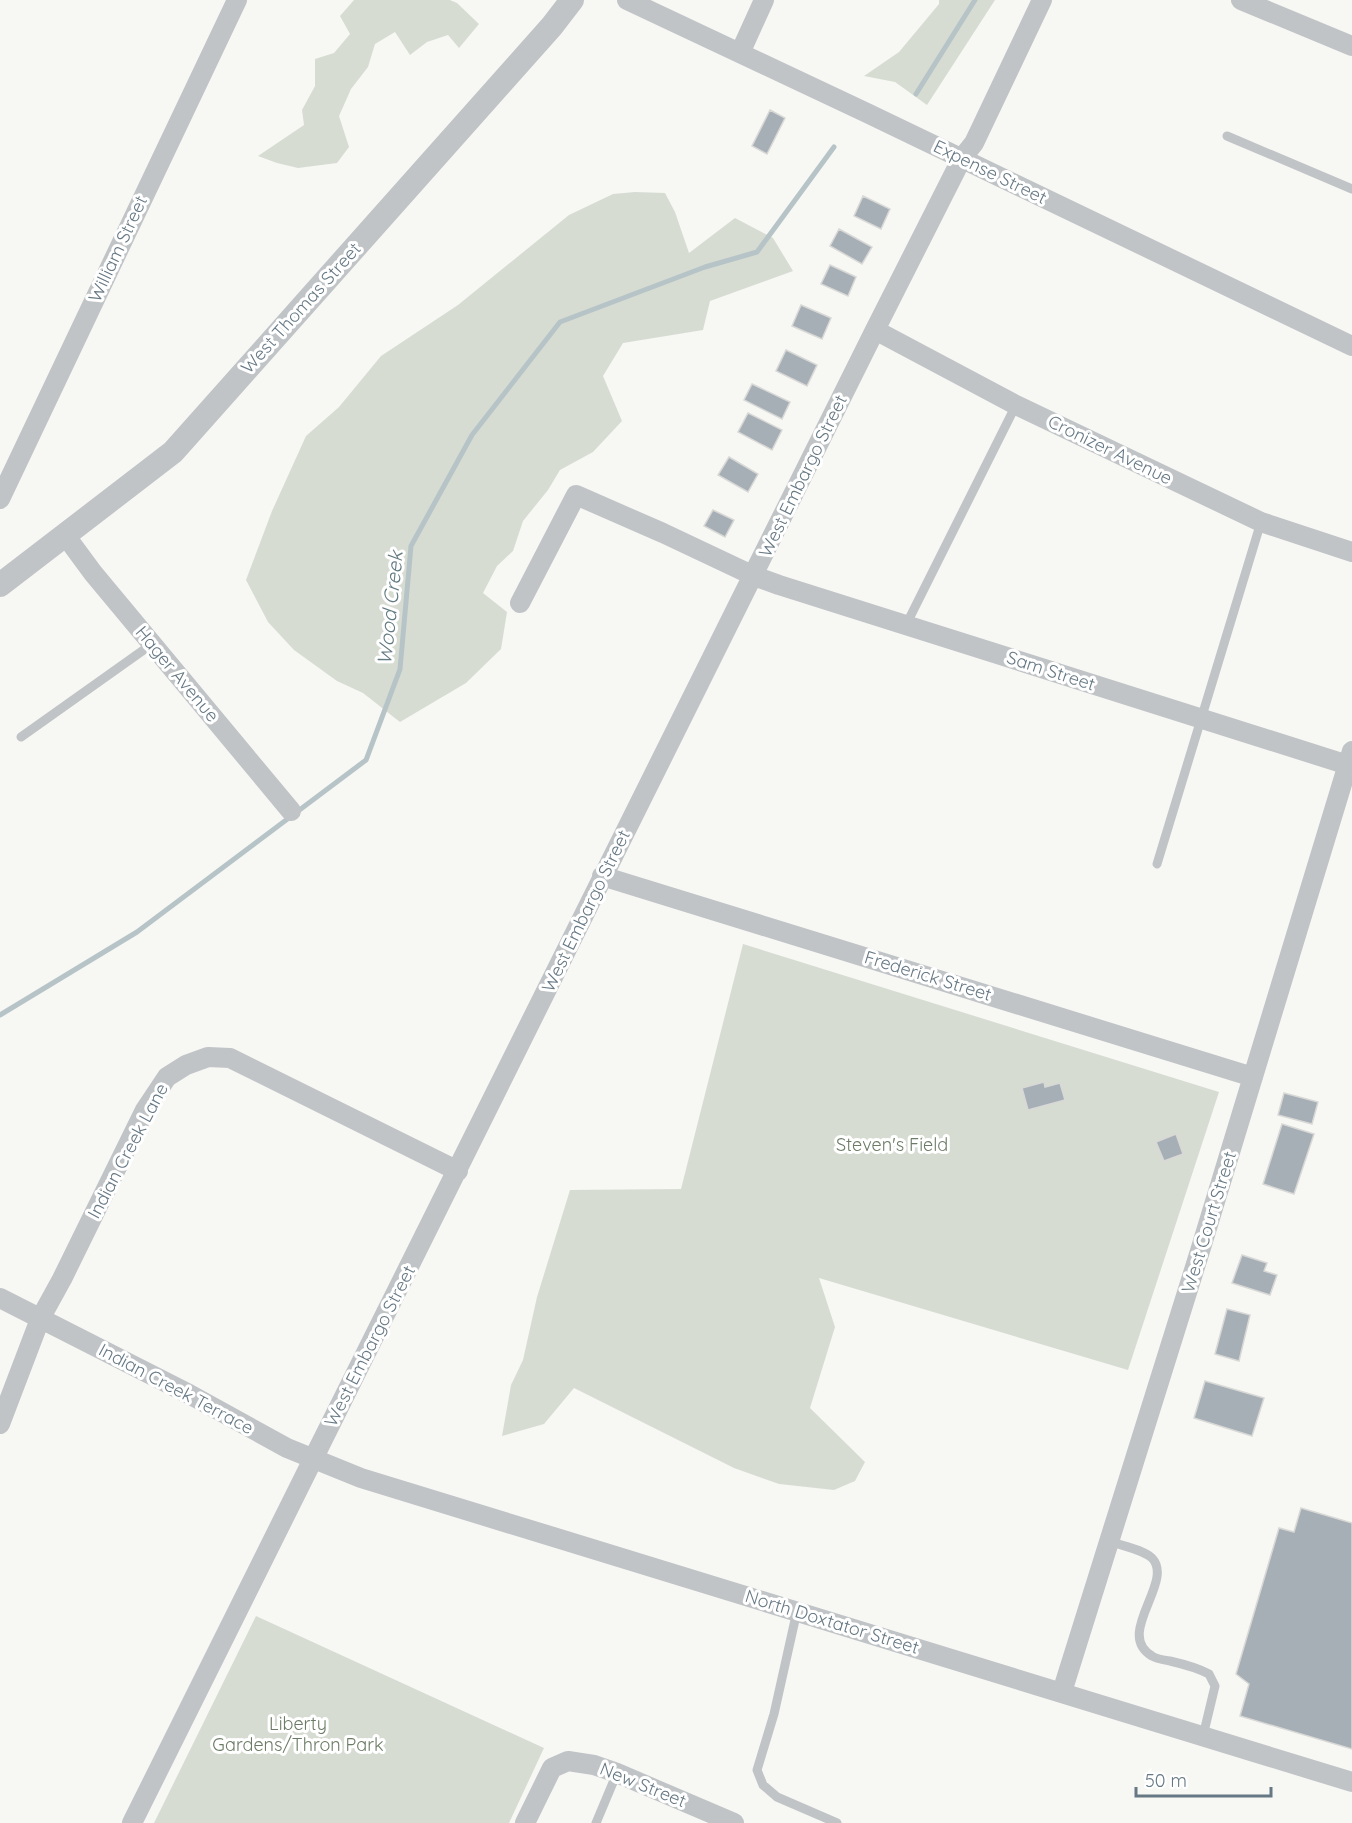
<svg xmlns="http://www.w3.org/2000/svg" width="1352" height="1823" viewBox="0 0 1352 1823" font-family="Quicksand,sans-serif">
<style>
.green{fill:#d7dcd3}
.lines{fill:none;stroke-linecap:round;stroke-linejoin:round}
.stream{stroke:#b7c4c7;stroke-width:5}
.building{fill:#a6afb5;stroke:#d8d8d6;stroke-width:1.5}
.service{stroke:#c0c4c7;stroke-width:9}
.minor{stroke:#c0c4c7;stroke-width:20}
.tertiary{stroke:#c0c4c7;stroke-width:24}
.labels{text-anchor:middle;stroke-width:6;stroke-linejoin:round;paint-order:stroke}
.street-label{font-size:18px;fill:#667884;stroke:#fff}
.park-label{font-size:18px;fill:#6b7b65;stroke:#fff}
.water-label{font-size:20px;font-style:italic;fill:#627a80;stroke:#fff}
</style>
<rect width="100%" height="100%" fill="#f7f7f4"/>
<path class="green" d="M 354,0 L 450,0 L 457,3 L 479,24 L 459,48 L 448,35 L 427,42 L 410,55 L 395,32 L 375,44 L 368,67 L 351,89 L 339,116 L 349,147 L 337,163 L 298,168 L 277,163 L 258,156 L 304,125 L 302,110 L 315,86 L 315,59 L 334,53 L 350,34 L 340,16 Z
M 939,0 L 995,0 L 927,105 L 895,82 L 864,76 L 899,52 L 939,4 Z
M 635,192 L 665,193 L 675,212 L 689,253 L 735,218 L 773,238 L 793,271 L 710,301 L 703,330 L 623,343 L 603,376 L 622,421 L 593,452 L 560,470 L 548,490 L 523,521 L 513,551 L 497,566 L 483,593 L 507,612 L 501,649 L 466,683 L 400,722 L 363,693 L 337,681 L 294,650 L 268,622 L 246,580 L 272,511 L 306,436 L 339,407 L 381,356 L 458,305 L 569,215 L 613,194 Z
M 743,944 L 1219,1092 L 1128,1370 L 819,1278 L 835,1327 L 810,1408 L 865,1462 L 855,1481 L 834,1490 L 779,1484 L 734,1468 L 574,1388 L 544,1424 L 502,1436 L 511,1385 L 523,1360 L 537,1297 L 570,1190 L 681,1189 Z
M 256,1616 L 544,1748 L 509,1823 L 154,1823 Z"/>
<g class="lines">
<path class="stream" d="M 916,94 L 975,0
M 0,1015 L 137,932 L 366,760 L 400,669 L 411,546 L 472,435 L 560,322 L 705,267 L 757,252 L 834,147"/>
</g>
<path class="building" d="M 770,110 L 785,118 L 767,154 L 752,146 Z
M 863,196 L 890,209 L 881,229 L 854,216 Z
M 839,229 L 872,247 L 862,264 L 830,246 Z
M 830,265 L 856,277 L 848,296 L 821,284 Z
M 801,305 L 831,318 L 822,339 L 792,326 Z
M 786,350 L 817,365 L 807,386 L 776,371 Z
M 752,384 L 790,402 L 782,419 L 744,400 Z
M 748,413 L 782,430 L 772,450 L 738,432 Z
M 729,457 L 758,474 L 748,492 L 718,475 Z
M 713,510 L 734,520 L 725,537 L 704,526 Z
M 1044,1082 L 1045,1087 L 1060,1083 L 1065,1100 L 1028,1110 L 1022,1088 Z
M 1284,1093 L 1318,1102 L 1312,1124 L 1278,1115 Z
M 1282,1124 L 1314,1134 L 1294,1194 L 1263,1184 Z
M 1176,1134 L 1183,1154 L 1164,1161 L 1156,1142 Z
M 1242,1255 L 1267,1263 L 1264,1271 L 1277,1275 L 1270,1295 L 1232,1283 Z
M 1227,1309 L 1250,1315 L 1239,1361 L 1215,1354 Z
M 1205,1381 L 1264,1398 L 1252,1436 L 1194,1418 Z
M 1301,1508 L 1352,1523 L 1352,1749 L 1240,1716 L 1249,1684 L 1236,1674 L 1279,1528 L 1294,1532 Z"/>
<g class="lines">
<path class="service" d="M 1227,136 L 1352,189
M 906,625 L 1016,405
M 21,737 L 152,644
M 1157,864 L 1261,522
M 1109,1541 C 1122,1546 1142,1549 1152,1558 C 1175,1582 1114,1634 1152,1656 C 1156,1659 1164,1660 1170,1661 C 1183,1664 1196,1667 1209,1674 L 1215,1686 L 1203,1736
M 797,1611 L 774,1714 L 757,1770 L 763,1785 L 777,1797 L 837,1823
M 596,1823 L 617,1773"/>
<path class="minor" d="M 627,0 L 867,113 L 1352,346
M 1241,0 L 1352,46
M 740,53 L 764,0
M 875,330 L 1016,405 L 1261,522 L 1352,552
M 0,499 L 237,0
M 65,535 L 93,573 L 291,811
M 520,603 L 576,495 L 663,533 L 754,576 L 779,585 L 1348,765
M 602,876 L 1253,1077
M 0,1298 L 189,1394 L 287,1448 L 361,1478 L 1352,1782
M 0,1424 L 40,1319 L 62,1279 L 145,1110 L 167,1077 L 186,1065 L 208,1057 L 230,1058 L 458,1171
M 1062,1692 L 1200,1251 L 1352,751
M 132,1823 L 875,330 L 962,158 L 974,143 L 1042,0
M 525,1823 L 552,1768 L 568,1761 L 594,1765 L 617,1773 L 734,1823"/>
<path class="tertiary" d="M 0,585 L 173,452 L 552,26 L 572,0"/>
</g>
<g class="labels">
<g class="street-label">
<text transform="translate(990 172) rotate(26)" y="6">Expense Street</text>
<text transform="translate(118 249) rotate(-65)" y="6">William Street</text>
<text transform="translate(301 308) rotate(-48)" y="6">West Thomas Street</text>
<text transform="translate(1110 450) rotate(26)" y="6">Cronizer Avenue</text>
<text transform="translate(803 476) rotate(-64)" y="6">West Embargo Street</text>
<text transform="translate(1051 671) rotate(18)" y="6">Sam Street</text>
<text transform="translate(177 674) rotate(50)" y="6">Hager Avenue</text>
<text transform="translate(586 911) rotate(-64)" y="6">West Embargo Street</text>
<text transform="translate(928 976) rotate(17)" y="6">Frederick Street</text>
<text transform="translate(128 1151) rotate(-62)" y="6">Indian Creek Lane</text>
<text transform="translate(1209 1222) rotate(-73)" y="6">West Court Street</text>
<text transform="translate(370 1346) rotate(-63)" y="6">West Embargo Street</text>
<text transform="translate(176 1389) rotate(28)" y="6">Indian Creek Terrace</text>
<text transform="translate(832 1622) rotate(17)" y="6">North Doxtator Street</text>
<text transform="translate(643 1785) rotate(22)" y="6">New Street</text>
</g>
<g class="park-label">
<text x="892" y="1151">Steven's Field</text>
<text x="298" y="1730">Liberty<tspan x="298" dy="21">Gardens/Thron Park</tspan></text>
</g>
<g class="water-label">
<text transform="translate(390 608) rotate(-84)" y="7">Wood Creek</text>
</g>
</g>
<path d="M1136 1787v9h135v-9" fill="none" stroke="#667884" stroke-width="3"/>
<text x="1145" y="1787" font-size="18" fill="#667884" stroke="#ffffff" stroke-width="4.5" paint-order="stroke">50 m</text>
</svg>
